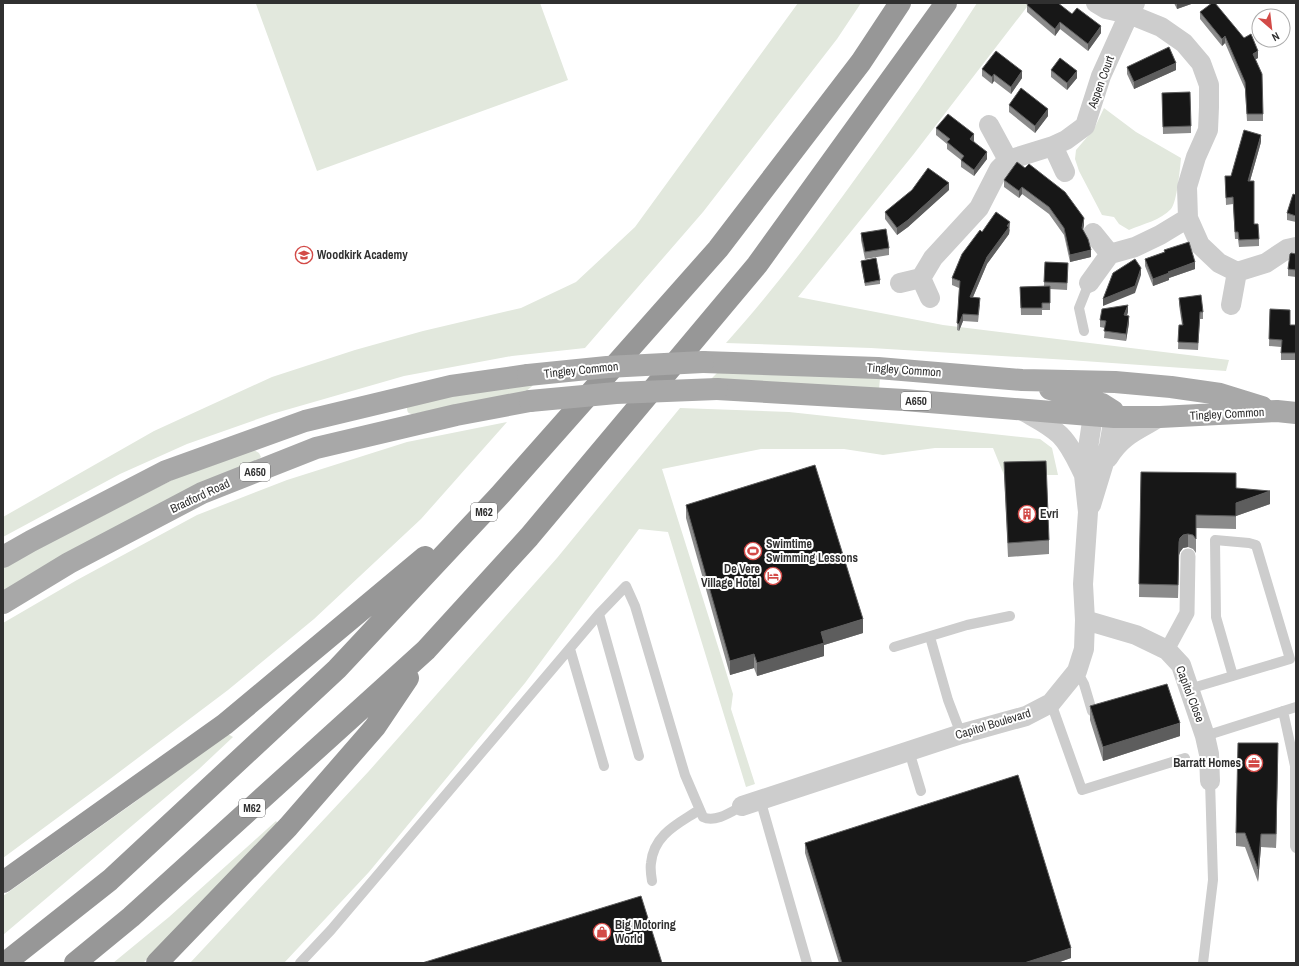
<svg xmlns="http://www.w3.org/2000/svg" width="1299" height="966" viewBox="0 0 1299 966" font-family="'Archivo Narrow',sans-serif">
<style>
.green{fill:#e2e8dd}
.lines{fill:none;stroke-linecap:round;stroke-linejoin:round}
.service{stroke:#cdcdcd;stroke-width:10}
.pedestrian{stroke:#cdcdcd;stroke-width:15}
.minor{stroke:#cdcdcd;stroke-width:20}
.primary{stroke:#a8a8a8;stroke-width:22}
.motorway{stroke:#979797;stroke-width:22}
.primary-bridge{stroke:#a8a8a8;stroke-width:22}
.wall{fill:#8b8b8b}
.shaded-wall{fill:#5d5d5d}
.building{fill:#171717;stroke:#5d5d5d}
.labels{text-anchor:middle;stroke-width:4;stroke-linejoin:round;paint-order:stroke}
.shield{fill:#fff;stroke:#6e6e6e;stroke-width:1}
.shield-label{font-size:11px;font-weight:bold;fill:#303030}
.street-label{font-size:12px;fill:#303030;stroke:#fff}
.poi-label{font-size:12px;font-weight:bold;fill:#303030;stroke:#fff;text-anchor:start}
</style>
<rect width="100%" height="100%" fill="#fff"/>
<path class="green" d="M 258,3 L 540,3 L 568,80 L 317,171 L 256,4 Z
M 798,3 L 861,3 L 837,39 L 703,212 L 585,348 L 512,356 L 404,376 L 272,414 L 187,444 L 120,474 L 3,537 L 3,517 L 154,431 L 272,377 L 355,350 L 423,331 L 521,308 L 576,282 L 635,227 Z
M 977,3 L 1030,3 L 913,155 L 798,297 L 943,325 L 1229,360 L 1226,371 L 1069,360 L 871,348 L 726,343 C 774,290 816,233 858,175 C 899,119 939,62 977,3 Z
M 1104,108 L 1136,132 L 1181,158 C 1180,169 1177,202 1171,209 C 1161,220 1143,224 1129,230 L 1119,224 L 1114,217 L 1102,215 L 1079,171 L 1075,159 L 1076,150 L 1094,129 Z
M 718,372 L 880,378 L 879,390 L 709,381 Z
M 538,381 L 523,394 L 413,414 C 408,414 407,412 407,407 L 411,404 Z
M 680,408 L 789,412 L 1040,439 L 1052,448 L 1058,475 L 1004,475 L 993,448 L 935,448 L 883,455 L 844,449 L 761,449 L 662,469 L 733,694 L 731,709 L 755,784 L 746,787 L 668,532 L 639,529 L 525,683 L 369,872 L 284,963 L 190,963 L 369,771 L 557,558 Z
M 507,422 L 421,519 L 314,619 L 228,690 L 110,779 L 3,858 L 3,623 L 77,580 L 197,515 L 287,480 L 407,442 Z
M 254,450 L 259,453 L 261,457 L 258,460 L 3,592 L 3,567 L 174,479 Z
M 226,733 L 233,737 L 199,769 L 3,935 L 3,896 L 135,802 Z
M 276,821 L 280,826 L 143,963 L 113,963 L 169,917 Z"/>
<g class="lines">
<path class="service" d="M 1084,331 L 1079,308 L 1089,283
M 599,614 L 639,756
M 930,637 L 948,700 L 961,734
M 894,647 L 967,625 L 1010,616
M 570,649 L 604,766
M 1077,671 L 1084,684 L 1092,711
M 1189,689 L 1290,659 L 1256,545 L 1249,543 L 1215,540 L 1216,617 L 1233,676
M 1051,703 L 1082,790 L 1185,758
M 1283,711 L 1295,766 L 1295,846 L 1296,848
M 1205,736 L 1296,707
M 909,751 L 921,791
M 760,799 L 807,963
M 652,881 C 651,875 650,869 651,863 C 654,834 678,824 699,810
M 300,963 L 331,930 L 599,614 L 626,586 L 635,606 L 685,775 L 703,817 C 715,823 731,812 742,806
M 1203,963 L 1213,880 L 1210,781"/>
<path class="pedestrian" d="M 1167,650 L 1187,613 L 1188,556"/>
<path class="minor" d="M 1135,3 L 1129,14 L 1161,27 L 1184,43 L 1201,63 L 1209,85 L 1209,107 L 1208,130 L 1196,157 L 1187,187 L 1188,218 L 1200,245 L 1219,263 L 1237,272 L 1266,263 L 1287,249 L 1296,247
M 989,125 L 1008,160
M 1053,146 L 1065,172
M 1110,254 L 1135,247 L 1160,235 L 1188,218
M 921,278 L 933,258 L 979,208 L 999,169 L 1008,160 L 1053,146 L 1066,140 L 1085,126 L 1101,76 L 1129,14 L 1106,9 L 1096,3
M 900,283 L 921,278 L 930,298
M 1089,283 L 1110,254 L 1093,233
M 1231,305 L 1237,272
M 1020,409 C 1033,417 1049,424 1060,435 C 1071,446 1077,461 1084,475
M 1108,458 C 1122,435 1138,430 1160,417
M 1091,505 L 1109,446 L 1114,417
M 1085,620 L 1136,635 L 1167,650 L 1181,665 L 1205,736 L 1209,754 L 1210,781
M 742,806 L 961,734 L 1026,716 L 1051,703 L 1077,671 L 1084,649 L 1085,620 L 1083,584 L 1088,512 L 1084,475 L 1093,415"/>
<path class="primary" d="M 703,362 L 878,368 L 1022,380 L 1115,382 L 1171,387 L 1220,394 L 1262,407
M 717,389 L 904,400 L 1114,417 L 1160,417 L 1277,411 L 1296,413
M 1050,389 L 1102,404 L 1113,411
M 3,557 L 31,541 L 166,471 L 305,421 L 451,386 L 528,375
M 3,603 L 69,563 L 202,493 L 316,448 L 456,415 L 530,401"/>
<path class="motorway" d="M 3,882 L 225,724 L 425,557
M 5,963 L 110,880 L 337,669 L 499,496 L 718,249 L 861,62 L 900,3
M 75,963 L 131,917 L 426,650 L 529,537 L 757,265 L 946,3
M 157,963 L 288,827 L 375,727 L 408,678"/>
<path class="primary-bridge" d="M 528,375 L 607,367 L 703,362
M 530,401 L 616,393 L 717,389"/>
</g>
<path class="wall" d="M 1174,3 L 1194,3 L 1177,9 Z
M 1027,5 L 1072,14 L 1101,33 L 1088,51 L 1060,29 L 1055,36 L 1027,12 Z
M 1200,12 L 1258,58 L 1255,59 L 1263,114 L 1263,121 L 1247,121 L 1245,89 L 1225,43 L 1222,46 L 1200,19 Z
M 1127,67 L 1176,70 L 1134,89 L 1127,74 Z
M 982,69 L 1022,78 L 1011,94 L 994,81 L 992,84 L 982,76 Z
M 1051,70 L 1077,78 L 1067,90 L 1051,77 Z
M 1162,93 L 1191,126 L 1191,133 L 1163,134 Z
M 1009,105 L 1048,116 L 1035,133 L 1009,112 Z
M 936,128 L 974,141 L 987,159 L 974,176 L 961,167 L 961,160 L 947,149 L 947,144 L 936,135 Z
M 1261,142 L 1250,181 L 1254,224 L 1259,239 L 1259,246 L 1239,247 L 1238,239 L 1235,239 L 1233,204 L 1226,205 L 1225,176 L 1231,176 Z
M 1017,162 L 1084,225 L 1083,230 L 1091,257 L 1070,262 L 1064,235 L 1049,214 L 1022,194 L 1019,198 L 1004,187 L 1004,180 Z
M 949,190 L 908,227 L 897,235 L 885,219 L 885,212 Z
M 1296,195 L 1296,222 L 1287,220 L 1287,213 Z
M 1010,229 L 1009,234 L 987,264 L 973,297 L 980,305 L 978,322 L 963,321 L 959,331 L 957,330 L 959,288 L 952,285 L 952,278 Z
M 861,233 L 889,248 L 889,255 L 865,259 L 861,240 Z
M 1164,250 L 1195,269 L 1169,278 L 1169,280 L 1153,286 L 1145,266 L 1145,259 L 1164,252 Z
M 1296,254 L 1296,277 L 1288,276 L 1288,269 Z
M 861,261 L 880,280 L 880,284 L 865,286 L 861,264 Z
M 1045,262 L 1068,270 L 1067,290 L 1050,289 L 1050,310 L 1042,310 L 1042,315 L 1021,315 L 1020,287 L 1044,286 Z
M 1179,298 L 1203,312 L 1203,319 L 1200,319 L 1198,350 L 1178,349 L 1179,325 L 1182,325 L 1179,305 Z
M 1270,309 L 1290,325 L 1296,325 L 1296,360 L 1281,360 L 1281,347 L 1269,346 Z
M 1128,312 L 1127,316 L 1129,323 L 1126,341 L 1104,338 L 1105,328 L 1100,327 L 1100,320 Z
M 1004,462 L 1049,540 L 1049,554 L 1008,557 L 1004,475 Z
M 1141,472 L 1236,488 L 1270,504 L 1236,516 L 1236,529 L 1196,528 L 1196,553 L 1193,549 L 1188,547 L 1183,548 L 1180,552 L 1179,555 L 1178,598 L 1139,597 Z
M 686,505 L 863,633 L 824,645 L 824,656 L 757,676 L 754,668 L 730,675 L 686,518 Z
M 1090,706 L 1180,736 L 1103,761 L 1090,720 Z
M 1278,756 L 1276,848 L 1261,847 L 1258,882 L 1245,847 L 1236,846 L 1236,833 Z
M 805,843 L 1071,958 L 1057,963 L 839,963 L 805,853 Z"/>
<path class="shaded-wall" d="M 1177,3 L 1194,3 L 1177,9 Z
M 1060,22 L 1060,29 L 1055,36 L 1055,29 Z
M 1101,26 L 1101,33 L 1088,51 L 1088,44 Z
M 1225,36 L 1225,43 L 1222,46 L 1222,39 Z
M 1258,51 L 1258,58 L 1253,61 L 1253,54 Z
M 1176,63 L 1176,70 L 1134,89 L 1134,82 Z
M 1022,71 L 1022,78 L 1011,94 L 1011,87 Z
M 1077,71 L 1077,78 L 1067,90 L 1067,83 Z
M 994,74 L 994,81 L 992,84 L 992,77 Z
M 1048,109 L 1048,116 L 1035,133 L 1035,126 Z
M 974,134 L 974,141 L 970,146 L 970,139 Z
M 1261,135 L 1261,142 L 1248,188 L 1248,181 Z
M 987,152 L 987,159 L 974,176 L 974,170 Z
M 949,183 L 949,190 L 908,227 L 897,235 L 897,228 Z
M 1022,187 L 1022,194 L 1019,198 L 1019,191 Z
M 1084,218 L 1084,225 L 1082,235 L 1082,228 Z
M 1010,222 L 1009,234 L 987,264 L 970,304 L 970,297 L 987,257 Z
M 1091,250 L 1091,257 L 1070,262 L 1070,255 Z
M 1195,262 L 1195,269 L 1169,278 L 1169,280 L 1153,286 L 1153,279 L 1168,272 Z
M 1141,268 L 1141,275 L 1135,293 L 1103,306 L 1103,299 Z
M 1128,305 L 1128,312 L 1124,322 L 1124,315 Z
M 963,314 L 963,321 L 959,331 L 959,324 Z
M 1129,316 L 1129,323 L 1126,341 L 1126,334 Z
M 1270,491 L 1270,504 L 1236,516 L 1236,529 L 1236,503 Z
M 1188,534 L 1188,547 L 1183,548 L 1180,552 L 1179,555 L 1178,598 L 1179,542 L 1180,538 L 1183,535 Z
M 863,619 L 863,633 L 824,645 L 824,656 L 757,676 L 757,663 L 821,632 Z
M 754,654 L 754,668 L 730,675 L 730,661 Z
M 1180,723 L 1180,736 L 1103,761 L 1103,747 Z
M 1278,743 L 1278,756 L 1276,848 L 1276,834 Z
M 1261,834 L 1261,847 L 1258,882 L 1258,869 Z
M 1071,948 L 1071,958 L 1057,963 L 1024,963 Z"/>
<path class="building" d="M 1028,3 L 1058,3 L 1072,14 L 1077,8 L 1101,26 L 1088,44 L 1060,22 L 1055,29 L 1027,5 Z
M 1212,3 L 1215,3 L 1244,38 L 1251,34 L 1258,51 L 1253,54 L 1262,74 L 1263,114 L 1247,114 L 1245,82 L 1225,36 L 1222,39 L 1200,12 Z
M 1169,47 L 1176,63 L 1134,82 L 1127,67 Z
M 996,51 L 1022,71 L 1011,87 L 994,74 L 992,77 L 982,69 Z
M 1060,58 L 1077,71 L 1067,83 L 1051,70 Z
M 1021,88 L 1048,109 L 1035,126 L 1009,105 Z
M 1190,92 L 1191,126 L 1163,127 L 1162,93 Z
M 948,114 L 974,134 L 970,139 L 987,152 L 974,170 L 961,160 L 964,156 L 947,142 L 950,139 L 936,128 Z
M 1244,130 L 1261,135 L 1248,181 L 1254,181 L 1254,224 L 1258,224 L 1259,239 L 1239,240 L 1238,232 L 1235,232 L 1233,197 L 1226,198 L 1225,176 L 1231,176 Z
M 1017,162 L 1025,168 L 1029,164 L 1065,192 L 1084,218 L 1082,228 L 1088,239 L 1091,250 L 1070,255 L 1064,228 L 1049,207 L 1022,187 L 1019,191 L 1004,180 Z
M 928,168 L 949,183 L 908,220 L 897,228 L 885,212 L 912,190 Z
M 1293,194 L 1296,195 L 1296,216 L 1287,213 Z
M 996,212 L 1010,222 L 1007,226 L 1009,227 L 987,257 L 970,297 L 980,298 L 978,315 L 963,314 L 959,324 L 957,323 L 960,281 L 952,278 L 962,254 L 980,230 L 982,232 Z
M 886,229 L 889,248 L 865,252 L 861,233 Z
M 1189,242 L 1195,262 L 1168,272 L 1169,273 L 1153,279 L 1145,259 L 1165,252 L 1164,250 Z
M 1291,253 L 1296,254 L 1296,270 L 1288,269 L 1290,254 Z
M 876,258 L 880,280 L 865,283 L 861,261 Z
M 1135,259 L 1141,268 L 1135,286 L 1103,299 L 1113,273 Z
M 1045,262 L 1068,263 L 1067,283 L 1044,282 Z
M 1050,286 L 1050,303 L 1042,303 L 1042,308 L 1021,308 L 1020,287 Z
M 1201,295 L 1203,312 L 1200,312 L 1198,343 L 1178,342 L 1179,325 L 1183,325 L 1179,298 Z
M 1128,305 L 1124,315 L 1129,316 L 1126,334 L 1104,331 L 1106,321 L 1100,320 L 1102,309 Z
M 1270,309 L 1290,310 L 1290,325 L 1296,325 L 1296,353 L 1281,353 L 1282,340 L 1269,339 Z
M 1046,461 L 1049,540 L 1008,543 L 1004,462 Z
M 815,465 L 863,619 L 821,632 L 824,643 L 757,663 L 754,654 L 730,661 L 686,505 Z
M 1141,472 L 1236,473 L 1236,488 L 1270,491 L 1236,503 L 1236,516 L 1196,515 L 1196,539 L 1193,535 L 1188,534 L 1183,535 L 1180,538 L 1179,542 L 1178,585 L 1139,584 Z
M 1167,684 L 1180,723 L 1103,747 L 1090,706 Z
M 1238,743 L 1278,743 L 1276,834 L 1261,834 L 1258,869 L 1245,833 L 1236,833 Z
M 1018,775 L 1071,948 L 1024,963 L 842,963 L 805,843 Z
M 641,896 L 662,963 L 422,963 Z"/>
<defs>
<symbol id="school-ring" viewBox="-11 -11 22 22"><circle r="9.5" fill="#fff" stroke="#d24a47" stroke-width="1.5"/><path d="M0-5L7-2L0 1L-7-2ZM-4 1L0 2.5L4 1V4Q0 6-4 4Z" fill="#d24a47"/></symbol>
<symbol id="building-ring" viewBox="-11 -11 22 22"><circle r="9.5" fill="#fff" stroke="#d24a47" stroke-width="1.5"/><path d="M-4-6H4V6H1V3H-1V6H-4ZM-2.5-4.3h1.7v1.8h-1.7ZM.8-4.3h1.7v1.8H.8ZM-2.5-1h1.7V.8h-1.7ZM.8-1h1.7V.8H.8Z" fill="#d24a47"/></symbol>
<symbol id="stadium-ring" viewBox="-11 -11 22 22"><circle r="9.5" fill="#fff" stroke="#d24a47" stroke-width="1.5"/><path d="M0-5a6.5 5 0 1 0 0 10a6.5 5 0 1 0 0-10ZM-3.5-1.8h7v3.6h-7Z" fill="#d24a47"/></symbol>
<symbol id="hotel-ring" viewBox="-11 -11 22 22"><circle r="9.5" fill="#fff" stroke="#d24a47" stroke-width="1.5"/><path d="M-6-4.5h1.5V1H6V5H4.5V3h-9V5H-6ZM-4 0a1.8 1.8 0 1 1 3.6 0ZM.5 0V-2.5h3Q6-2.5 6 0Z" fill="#d24a47"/></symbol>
<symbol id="office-ring" viewBox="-11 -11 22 22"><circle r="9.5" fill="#fff" stroke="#d24a47" stroke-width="1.5"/><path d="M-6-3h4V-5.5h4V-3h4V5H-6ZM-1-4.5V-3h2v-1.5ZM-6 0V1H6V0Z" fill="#d24a47"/></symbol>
<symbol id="shop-ring" viewBox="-11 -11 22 22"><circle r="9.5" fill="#fff" stroke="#d24a47" stroke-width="1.5"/><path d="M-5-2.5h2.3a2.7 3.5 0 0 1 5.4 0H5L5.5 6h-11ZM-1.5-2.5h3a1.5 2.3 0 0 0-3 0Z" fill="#d24a47"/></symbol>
</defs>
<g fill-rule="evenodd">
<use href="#school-ring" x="294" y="245" width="20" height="20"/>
<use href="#building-ring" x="1017" y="504" width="20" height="20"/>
<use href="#stadium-ring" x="743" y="541" width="20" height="20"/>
<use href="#hotel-ring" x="763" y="566" width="20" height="20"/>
<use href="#office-ring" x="1244" y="753" width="20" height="20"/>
<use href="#shop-ring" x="592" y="922" width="20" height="20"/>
</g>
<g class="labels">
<g class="shield">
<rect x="901" y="392" width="30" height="18" rx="3"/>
<rect x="240" y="463" width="30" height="18" rx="3"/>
<rect x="471" y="503" width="26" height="18" rx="3"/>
<rect x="239" y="799" width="26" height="18" rx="3"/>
</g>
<g class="shield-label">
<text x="916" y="405">A650</text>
<text x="255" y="476">A650</text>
<text x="484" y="516">M62</text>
<text x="252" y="812">M62</text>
</g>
<g class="street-label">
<text transform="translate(1101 82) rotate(-70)" y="4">Aspen Court</text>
<text transform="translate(581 370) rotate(-6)" y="4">Tingley Common</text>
<text transform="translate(904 370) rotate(4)" y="4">Tingley Common</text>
<text transform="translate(1227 414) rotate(-3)" y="4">Tingley Common</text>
<text transform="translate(200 496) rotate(-25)" y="4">Bradford Road</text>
<text transform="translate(1190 694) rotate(69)" y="4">Capitol Close</text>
<text transform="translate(993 724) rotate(-17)" y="4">Capitol Boulevard</text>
</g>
<g class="poi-label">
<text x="317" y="259">Woodkirk Academy</text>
<text x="1040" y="518">Evri</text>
<text x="766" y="548">Swimtime<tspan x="766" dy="14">Swimming Lessons</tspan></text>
<text x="760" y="573" text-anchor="end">De Vere<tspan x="760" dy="14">Village Hotel</tspan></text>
<text x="1241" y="767" text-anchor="end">Barratt Homes</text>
<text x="615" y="929">Big Motoring<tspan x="615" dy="14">World</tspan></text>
</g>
</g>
<rect width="1299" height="966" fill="none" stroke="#303030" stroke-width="8"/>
<g transform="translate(1271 28) rotate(152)"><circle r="19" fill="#ffffff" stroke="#acacac"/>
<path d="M0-3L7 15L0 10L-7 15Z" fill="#d24a47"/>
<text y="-6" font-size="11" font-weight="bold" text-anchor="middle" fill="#303030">N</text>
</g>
</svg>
